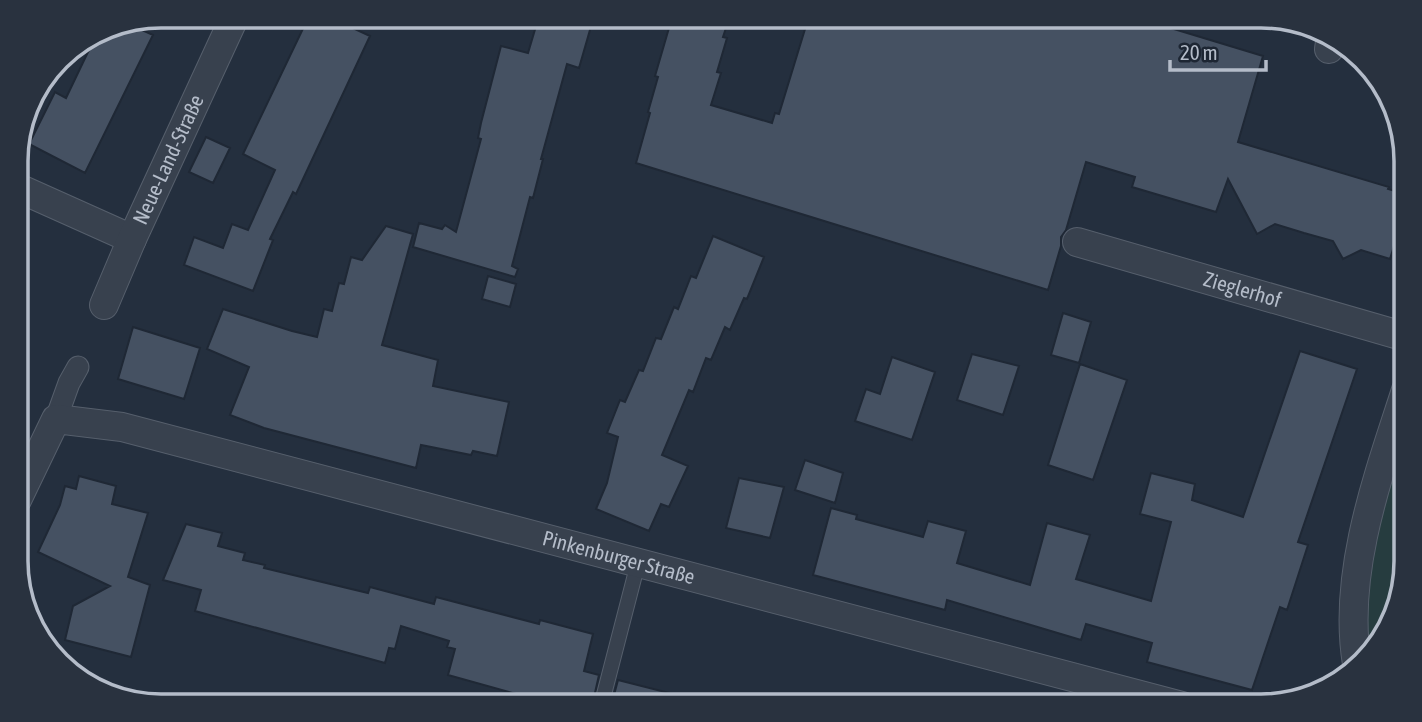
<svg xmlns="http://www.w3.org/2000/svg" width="1422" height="722" viewBox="0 0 1422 722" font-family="'Asap Condensed',sans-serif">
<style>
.green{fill:#263c3f}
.building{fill:#455162;stroke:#1f2835;stroke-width:2}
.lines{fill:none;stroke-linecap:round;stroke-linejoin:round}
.service-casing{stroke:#565f6c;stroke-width:16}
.pedestrian-casing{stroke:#565f6c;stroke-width:23}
.minor-casing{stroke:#565f6c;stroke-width:30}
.service{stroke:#38414e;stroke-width:14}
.pedestrian{stroke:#38414e;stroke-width:21}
.minor{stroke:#38414e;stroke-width:28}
.labels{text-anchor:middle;stroke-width:6;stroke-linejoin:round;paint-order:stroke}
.street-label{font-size:21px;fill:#b4bcc9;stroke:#1d2633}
.rim{fill:none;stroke:#b4bcc9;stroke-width:3.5}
</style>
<rect width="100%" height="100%" fill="#242f3e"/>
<path class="green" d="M 1406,390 L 1406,561 L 1391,625 L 1357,664 L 1352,635 Z"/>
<path class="building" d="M 309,16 L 327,16 L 370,36 L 296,194 L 293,192 L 270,239 L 273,240 L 253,291 L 184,265 L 194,237 L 223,248 L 232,224 L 248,230 L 275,170 L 243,154 Z
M 539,16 L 594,16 L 579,68 L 567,64 L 541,159 L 543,159 L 533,198 L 530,197 L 512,266 L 518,269 L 515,277 L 413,247 L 419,223 L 442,229 L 445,225 L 456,232 L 481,139 L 478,138 L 481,123 L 501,46 L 528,53 Z
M 682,16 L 730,16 L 723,37 L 727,38 L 717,72 L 721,73 L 711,105 L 772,123 L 775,113 L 779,114 L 809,16 L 1131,16 L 1263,56 L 1238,142 L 1389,187 L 1388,189 L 1405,194 L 1405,211 L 1390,259 L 1361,250 L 1343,259 L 1333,241 L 1304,233 L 1275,224 L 1257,234 L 1228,179 L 1216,212 L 1132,187 L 1135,177 L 1086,162 L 1066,230 L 1061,237 L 1061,246 L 1048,290 L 636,163 L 650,113 L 648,112 L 658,77 L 655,76 L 671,21 L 679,24 Z
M 127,23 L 153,35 L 85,173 L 29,144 L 55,92 L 66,98 L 98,31 L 106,27 Z
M 206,137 L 230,148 L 213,183 L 189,172 Z
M 386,226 L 413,234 L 382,345 L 438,360 L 433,386 L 509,402 L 497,456 L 473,451 L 471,455 L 421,445 L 416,468 L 264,428 L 230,415 L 249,367 L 207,349 L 223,309 L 292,331 L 317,337 L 324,309 L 332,311 L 339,283 L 344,284 L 351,257 L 362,260 Z
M 713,236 L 764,257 L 747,299 L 744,298 L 730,330 L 725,327 L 711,360 L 706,358 L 693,392 L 689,390 L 662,455 L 688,466 L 669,507 L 661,504 L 649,531 L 596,509 L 607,483 L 618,437 L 607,433 L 620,400 L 625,402 L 639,370 L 643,371 L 656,338 L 661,339 L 674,307 L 678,309 L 691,276 L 696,278 Z
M 488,276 L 516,284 L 510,307 L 482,299 Z
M 1063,313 L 1091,322 L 1079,363 L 1051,355 Z
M 133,327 L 200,348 L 184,399 L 118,379 Z
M 1300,351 L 1357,369 L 1298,542 L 1308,545 L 1287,610 L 1280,607 L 1252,690 L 1147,662 L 1152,643 L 1086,624 L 1081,640 L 947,600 L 945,610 L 813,575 L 831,508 L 857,515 L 856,519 L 923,537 L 928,521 L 966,531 L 957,563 L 1030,585 L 1047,523 L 1090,535 L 1076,579 L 1151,601 L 1171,522 L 1140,514 L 1151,473 L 1195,484 L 1192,500 L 1243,517 Z
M 972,354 L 1019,366 L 1003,415 L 957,400 Z
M 892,357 L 935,372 L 912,440 L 855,421 L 866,389 L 880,394 Z
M 1080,364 L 1127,380 L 1093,480 L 1048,465 Z
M 805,460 L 843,473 L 835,503 L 795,490 Z
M 79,476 L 116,486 L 112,504 L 148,513 L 128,577 L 150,585 L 131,657 L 65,640 L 73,606 L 110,586 L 38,552 L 60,505 L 65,486 L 76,489 Z
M 739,478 L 784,487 L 770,538 L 726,528 Z
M 186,524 L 222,533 L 218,546 L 245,553 L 243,560 L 265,565 L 264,568 L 368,593 L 370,587 L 434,604 L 436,597 L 539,624 L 540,620 L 593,634 L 584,671 L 599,675 L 592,706 L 559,706 L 448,675 L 455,649 L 447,647 L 449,641 L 401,626 L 395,649 L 389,648 L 385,663 L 195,611 L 201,590 L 163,580 Z
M 618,680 L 685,697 L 684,706 L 611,706 Z"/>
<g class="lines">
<defs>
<path id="service" d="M 601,706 L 638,563"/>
<path id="pedestrian" d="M 56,419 L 69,383 L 78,367"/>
<g id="minor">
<path d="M 1329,49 L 1331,35"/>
<path d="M 16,187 L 132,239"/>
<path id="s1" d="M 1077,242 L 1406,337"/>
<path id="s2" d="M 104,305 L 132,239 L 235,16"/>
<path id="s3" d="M 17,500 L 56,419 L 122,427 L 1182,706"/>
<path d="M 1357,664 C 1342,574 1378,476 1406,390"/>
</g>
</defs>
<use href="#service" class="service-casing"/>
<use href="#pedestrian" class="pedestrian-casing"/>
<use href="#minor" class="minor-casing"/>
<use href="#service" class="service"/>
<use href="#pedestrian" class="pedestrian"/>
<use href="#minor" class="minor"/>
</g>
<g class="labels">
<g class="street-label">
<text dy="7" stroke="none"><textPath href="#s2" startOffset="159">Neue-Land-Straße</textPath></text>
<text dy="7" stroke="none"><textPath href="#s1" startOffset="172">Zieglerhof</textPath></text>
<text dy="7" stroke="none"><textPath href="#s3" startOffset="670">Pinkenburger Straße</textPath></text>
</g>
</g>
<path d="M0 0H1422V722H0ZM161 28H1261A133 133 0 0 1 1394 161V561A133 133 0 0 1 1261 694H161A133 133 0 0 1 28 561V161A133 133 0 0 1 161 28Z" fill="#29323f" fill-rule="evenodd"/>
<path class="rim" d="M161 28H1261A133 133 0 0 1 1394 161V561A133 133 0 0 1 1261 694H161A133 133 0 0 1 28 561V161A133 133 0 0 1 161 28Z"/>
<path d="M1170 60v10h96v-10" fill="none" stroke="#b4bcc9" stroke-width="3.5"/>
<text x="1180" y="60" font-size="21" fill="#b4bcc9" stroke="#1d2633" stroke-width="5" paint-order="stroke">20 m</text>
</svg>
